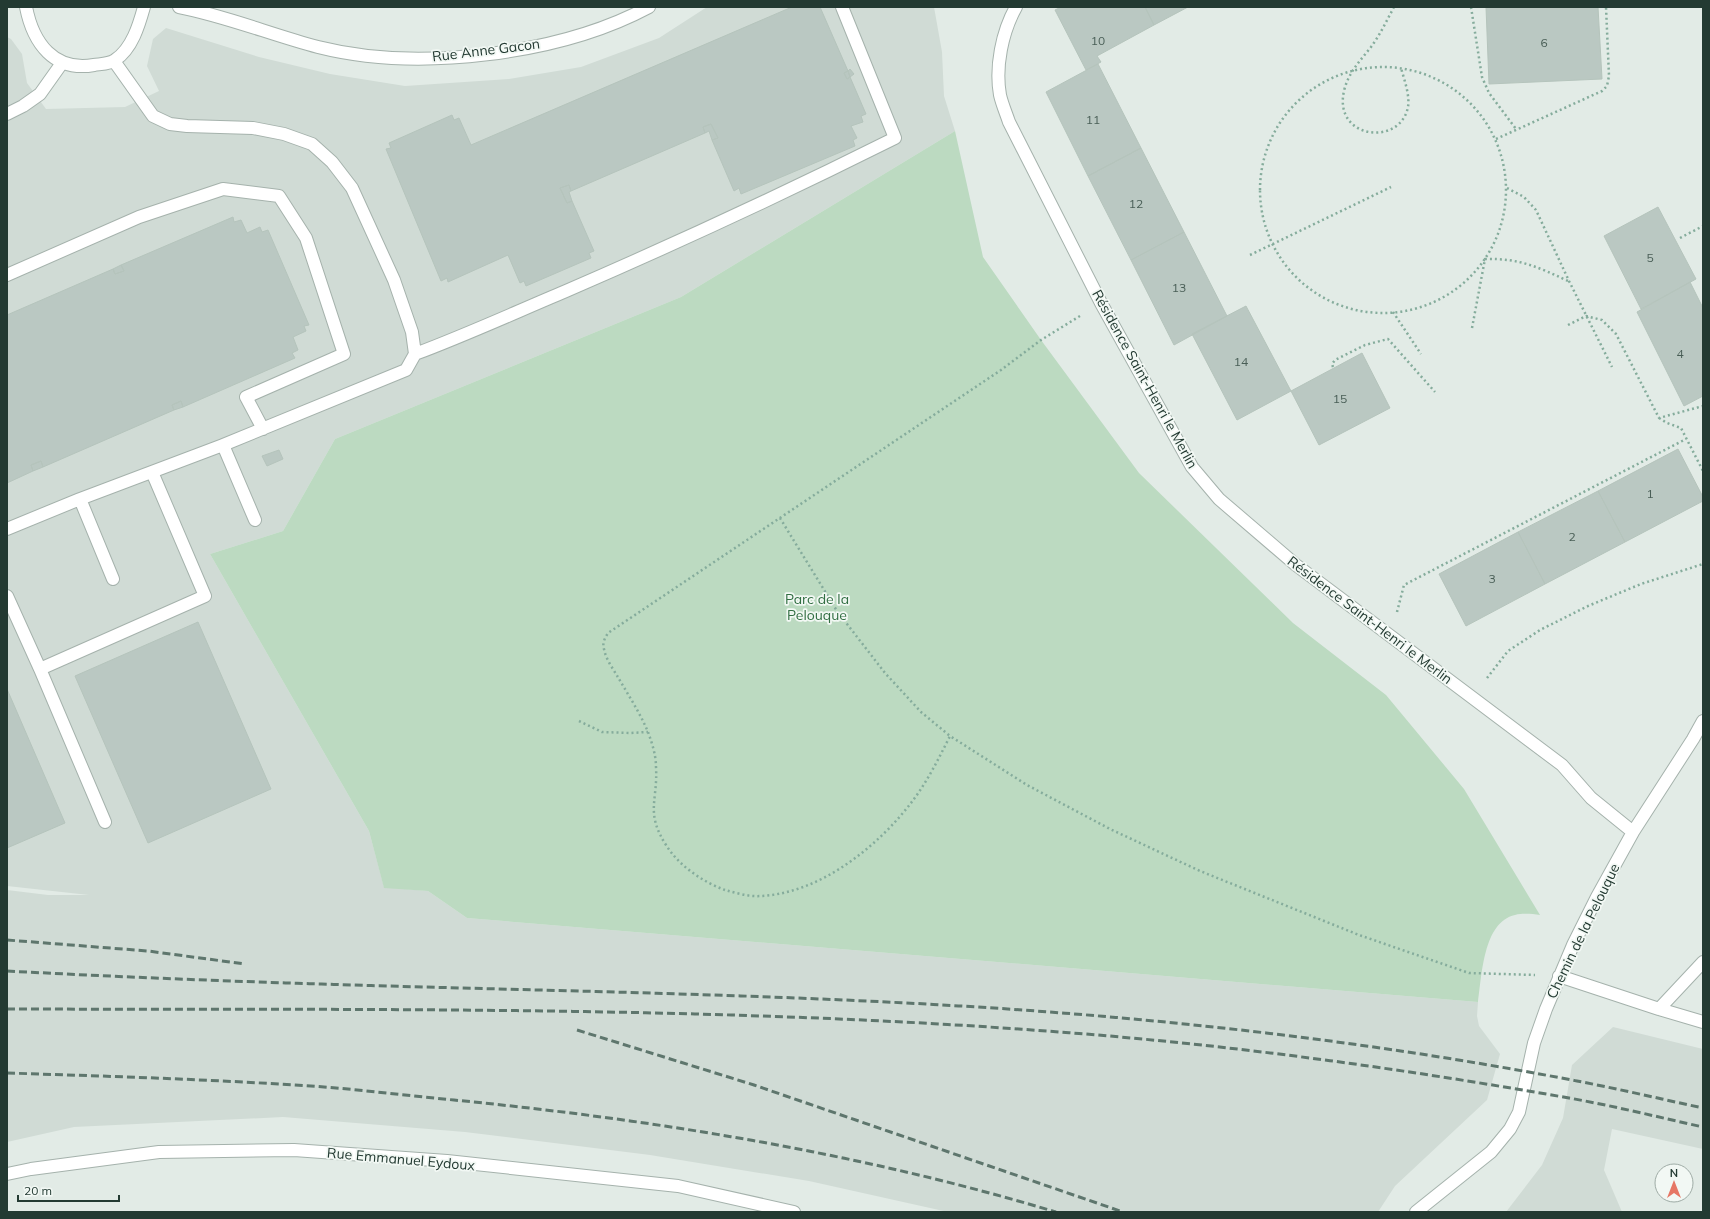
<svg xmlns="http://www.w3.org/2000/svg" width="1710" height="1219" viewBox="0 0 1710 1219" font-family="Mulish,sans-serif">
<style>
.built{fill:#d0dbd5}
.green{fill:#bcdac1}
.building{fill:#bac8c2;stroke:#b5c4bc}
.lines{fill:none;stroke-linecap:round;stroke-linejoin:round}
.service-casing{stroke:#a5b2ac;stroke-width:14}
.minor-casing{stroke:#a5b2ac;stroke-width:14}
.tertiary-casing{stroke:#a5b2ac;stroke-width:14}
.path{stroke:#85ac9c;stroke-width:2.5;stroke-dasharray:2 3;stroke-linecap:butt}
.service{stroke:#fff;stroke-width:12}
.minor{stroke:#fff;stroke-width:12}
.tertiary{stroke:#fff;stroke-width:12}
.rail{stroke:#5e766d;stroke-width:3;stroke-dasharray:8 4;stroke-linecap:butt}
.labels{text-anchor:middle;stroke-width:3.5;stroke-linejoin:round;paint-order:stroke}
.number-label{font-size:12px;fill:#495e56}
.street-label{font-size:14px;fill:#233a32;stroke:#f2f8f4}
.park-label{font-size:14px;fill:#316e42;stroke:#f2f8f4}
</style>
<rect width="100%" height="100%" fill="#e2ebe6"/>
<path class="built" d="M 707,7 L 934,7 L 942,52 L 944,96 L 955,131 L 681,297 L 335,439 L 283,531 L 210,554 L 369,831 L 384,887 L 428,891 L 467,918 L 1478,1002 L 1477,1016 L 1479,1026 L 1500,1054 L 1487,1100 L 1395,1186 L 1378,1212 L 948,1212 L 809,1181 L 650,1155 L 465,1132 L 283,1117 L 74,1127 L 7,1142 L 7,890 L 48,895 L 89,895 L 7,886 L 7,37 L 11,39 L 22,54 L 27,83 L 46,109 L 125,107 L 159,91 L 147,66 L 153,39 L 166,28 L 259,57 L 330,74 L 405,86 L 509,79 L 581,67 L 659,38 Z
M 1613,1027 L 1703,1049 L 1703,1149 L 1612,1129 L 1604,1170 L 1622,1212 L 1506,1212 L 1542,1165 L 1563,1118 L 1572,1065 Z"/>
<path class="green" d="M 955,131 L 983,257 L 1041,340 L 1139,473 L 1293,623 L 1386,695 L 1464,789 L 1540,915 C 1532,914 1523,913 1515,915 C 1483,922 1482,976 1478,1002 L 467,918 L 428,891 L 384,888 L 369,831 L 210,554 L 283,531 L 335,439 L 681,297 Z"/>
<path class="building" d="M 792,7 L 820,7 L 848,71 L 844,73 L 847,79 L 850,77 L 866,114 L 861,116 L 863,122 L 851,126 L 857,138 L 853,140 L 855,146 L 741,194 L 739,188 L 734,191 L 712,140 L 718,138 L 711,124 L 703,127 L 705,133 L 571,191 L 569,185 L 560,188 L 567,203 L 572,201 L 594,251 L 589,253 L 591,258 L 526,286 L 524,281 L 520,283 L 508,255 L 448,282 L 447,278 L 441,281 L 386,149 L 391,148 L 389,143 L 452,115 L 454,120 L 459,118 L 471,145 Z
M 1061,7 L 1145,7 L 1154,25 L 1097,56 L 1101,62 L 1086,70 L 1055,10 Z
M 1145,7 L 1188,7 L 1154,25 Z
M 1486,7 L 1598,7 L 1602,79 L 1489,84 Z
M 1098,64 L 1141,148 L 1088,176 L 1046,92 Z
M 850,69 L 854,74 L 850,77 L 848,71 Z
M 848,71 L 850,77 L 847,79 L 844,73 Z
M 711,124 L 718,138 L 712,140 L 709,131 L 705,133 L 703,127 Z
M 1141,148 L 1184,232 L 1131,260 L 1088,176 Z
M 569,185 L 571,191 L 569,192 L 572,201 L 567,203 L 560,188 Z
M 1658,207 L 1696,279 L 1641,309 L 1604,236 Z
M 233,217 L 234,222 L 241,220 L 247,233 L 260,227 L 262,232 L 268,230 L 309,325 L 304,326 L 306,331 L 293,337 L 298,350 L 292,353 L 295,358 L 183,407 L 181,401 L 172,405 L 174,410 L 43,467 L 41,461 L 31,465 L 33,471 L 7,483 L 7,315 L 113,269 L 115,274 L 124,271 L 121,265 Z
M 1184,232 L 1227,316 L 1174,345 L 1131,260 Z
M 121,265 L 124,271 L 115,274 L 113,269 Z
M 1690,282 L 1703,308 L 1703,396 L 1684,406 L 1637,312 Z
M 1246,306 L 1291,391 L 1237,420 L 1192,334 Z
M 1362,353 L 1390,408 L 1319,445 L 1291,391 Z
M 181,401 L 183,407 L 174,410 L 172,405 Z
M 1678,449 L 1703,497 L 1703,501 L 1625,542 L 1598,491 Z
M 279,450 L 283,459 L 267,466 L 262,456 Z
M 41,461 L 43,467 L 33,471 L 31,465 Z
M 1598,491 L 1625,542 L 1545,584 L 1518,532 Z
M 1518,532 L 1545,584 L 1466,626 L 1439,574 Z
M 198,622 L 271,789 L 148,843 L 75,676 Z
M 7,689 L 65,823 L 7,848 Z"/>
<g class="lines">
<defs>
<path id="service" d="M 26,7 C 33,43 54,72 94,65 C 100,64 110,64 115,60 C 132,49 139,25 144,7
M 7,114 L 23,106 L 40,94 L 62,63
M 7,275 L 139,217 L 223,189 L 279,196 L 306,238 L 344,354 L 246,397 L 263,429
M 415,354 C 466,335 516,312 566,291 C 677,243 787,192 895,138 L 842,7
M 223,445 L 255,520
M 80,499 L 113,579
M 7,529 L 80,499 L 223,445 L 406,370 L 415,354 L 412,332 L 394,280 L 352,188 L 332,162 L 312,144 L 284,134 L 253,128 L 187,126 L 170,124 L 153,116 L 114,61
M 7,596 L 40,669 L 105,822
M 40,669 L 205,596 L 152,472"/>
<path id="minor" d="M 179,7 C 226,16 272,35 318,47 C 417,72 559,55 649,7
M 1016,7 C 1002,32 995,67 1000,95 C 1002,104 1006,113 1009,122 L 1101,303 L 1192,467 L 1219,499 L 1296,565 L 1562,765 L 1591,798 L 1633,832
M 1559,976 L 1659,1009 L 1703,1022
M 1659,1009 L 1703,962
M 1416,1212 L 1491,1152 L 1510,1129 L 1519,1112 L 1534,1043 L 1546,1009 L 1573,945 L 1597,897 L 1633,832 L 1693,739 L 1703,721"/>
<path id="tertiary" d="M 7,1174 L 31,1169 L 159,1152 L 294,1150 L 447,1161 L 678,1186 L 794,1212"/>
</defs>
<use href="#service" class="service-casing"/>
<use href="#minor" class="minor-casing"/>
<use href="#tertiary" class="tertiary-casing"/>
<path class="path" d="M 1394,7 C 1387,20 1380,35 1371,47 C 1360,61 1348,73 1344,91 C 1333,139 1400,147 1408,107 C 1410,95 1404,79 1401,68
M 1471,7 L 1482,77 L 1489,93 L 1516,129
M1260 190a123 123 0 1 1 246 0a123 123 0 1 1-246 0Z
M 1496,139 L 1602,91 L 1607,86 L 1609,76 L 1606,7
M 1507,188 L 1524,197 L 1536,210 L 1569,281 L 1612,367
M 1680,238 L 1703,226
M 1250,255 L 1391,187
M 1393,312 L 1421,354
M 1080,316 L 1041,340 L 1001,370 L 608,633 C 605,638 602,643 604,649 C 606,660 614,670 619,679 C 629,696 640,713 648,732 C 652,743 656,755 656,767 C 658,801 645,812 666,845 C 679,866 703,882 725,890 C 736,893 749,897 761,896 C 821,893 879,846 914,799 C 928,780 939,758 950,736 L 1027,785 L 1110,829 L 1200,871 L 1359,935 L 1469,973 L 1535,975
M 1568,325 L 1586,316 L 1602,320 L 1616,334 L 1659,418 L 1703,406
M 1472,328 L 1485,259 C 1519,258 1538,267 1568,281
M 1333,367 L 1332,364 L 1335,360 L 1365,345 L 1388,339 L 1435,392
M 1659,418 L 1667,423 L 1681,428 L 1703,471
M 780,518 L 837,611 L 885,673 L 921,712 L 950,736
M 1397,612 L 1404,585 L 1686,439
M 1487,678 L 1508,651 L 1540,630 L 1588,606 L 1641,584 L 1703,564
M 579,721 L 602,732 L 630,733 L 648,732"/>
<use href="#service" class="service"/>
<use href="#minor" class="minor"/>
<use href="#tertiary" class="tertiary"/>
<path class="rail" d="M 7,940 L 148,951 L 245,964
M 7,971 C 101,976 195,980 289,983 C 529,991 769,993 1008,1009 C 1199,1022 1390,1045 1577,1081 C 1619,1089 1661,1099 1703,1108
M 7,1009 C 366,1010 727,1005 1085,1034 C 1247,1047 1409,1070 1569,1098 C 1614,1106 1658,1117 1703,1127
M 577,1030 L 754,1085 L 1123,1212
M 7,1073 C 103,1076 199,1079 295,1085 C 348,1088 401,1095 454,1100 C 657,1120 860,1153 1056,1212"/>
</g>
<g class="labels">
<g class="number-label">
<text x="1098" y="45">10</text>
<text x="1544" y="47">6</text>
<text x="1093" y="124">11</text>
<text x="1136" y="208">12</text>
<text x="1650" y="262">5</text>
<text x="1179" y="292">13</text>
<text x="1680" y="358">4</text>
<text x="1241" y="366">14</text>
<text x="1340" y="403">15</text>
<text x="1650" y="498">1</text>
<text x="1572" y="541">2</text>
<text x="1492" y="583">3</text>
</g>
<g class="street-label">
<text transform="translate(486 50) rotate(-7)" y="5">Rue Anne Gacon</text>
<text transform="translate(1145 379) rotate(61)" y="5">Résidence Saint-Henri le Merlin</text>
<text transform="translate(1370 620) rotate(37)" y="5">Résidence Saint-Henri le Merlin</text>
<text transform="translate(1583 931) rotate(-64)" y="5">Chemin de la Pelouque</text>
<text transform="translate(401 1159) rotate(5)" y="5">Rue Emmanuel Eydoux</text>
</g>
<g class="park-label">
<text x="817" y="604">Parc de la<tspan x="817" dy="16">Pelouque</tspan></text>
</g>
</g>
<rect width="1710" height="1219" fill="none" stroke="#233a32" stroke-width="16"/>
<g transform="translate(1674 1183)"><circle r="19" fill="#f2f8f4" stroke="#9faca6"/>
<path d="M0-3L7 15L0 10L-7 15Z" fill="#e67765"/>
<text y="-6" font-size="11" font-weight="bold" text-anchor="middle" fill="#233a32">N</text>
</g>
<path d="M18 1195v6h101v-6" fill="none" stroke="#233a32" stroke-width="2"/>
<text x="24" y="1195" font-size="12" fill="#233a32" stroke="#f2f8f4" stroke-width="3" paint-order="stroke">20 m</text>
</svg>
